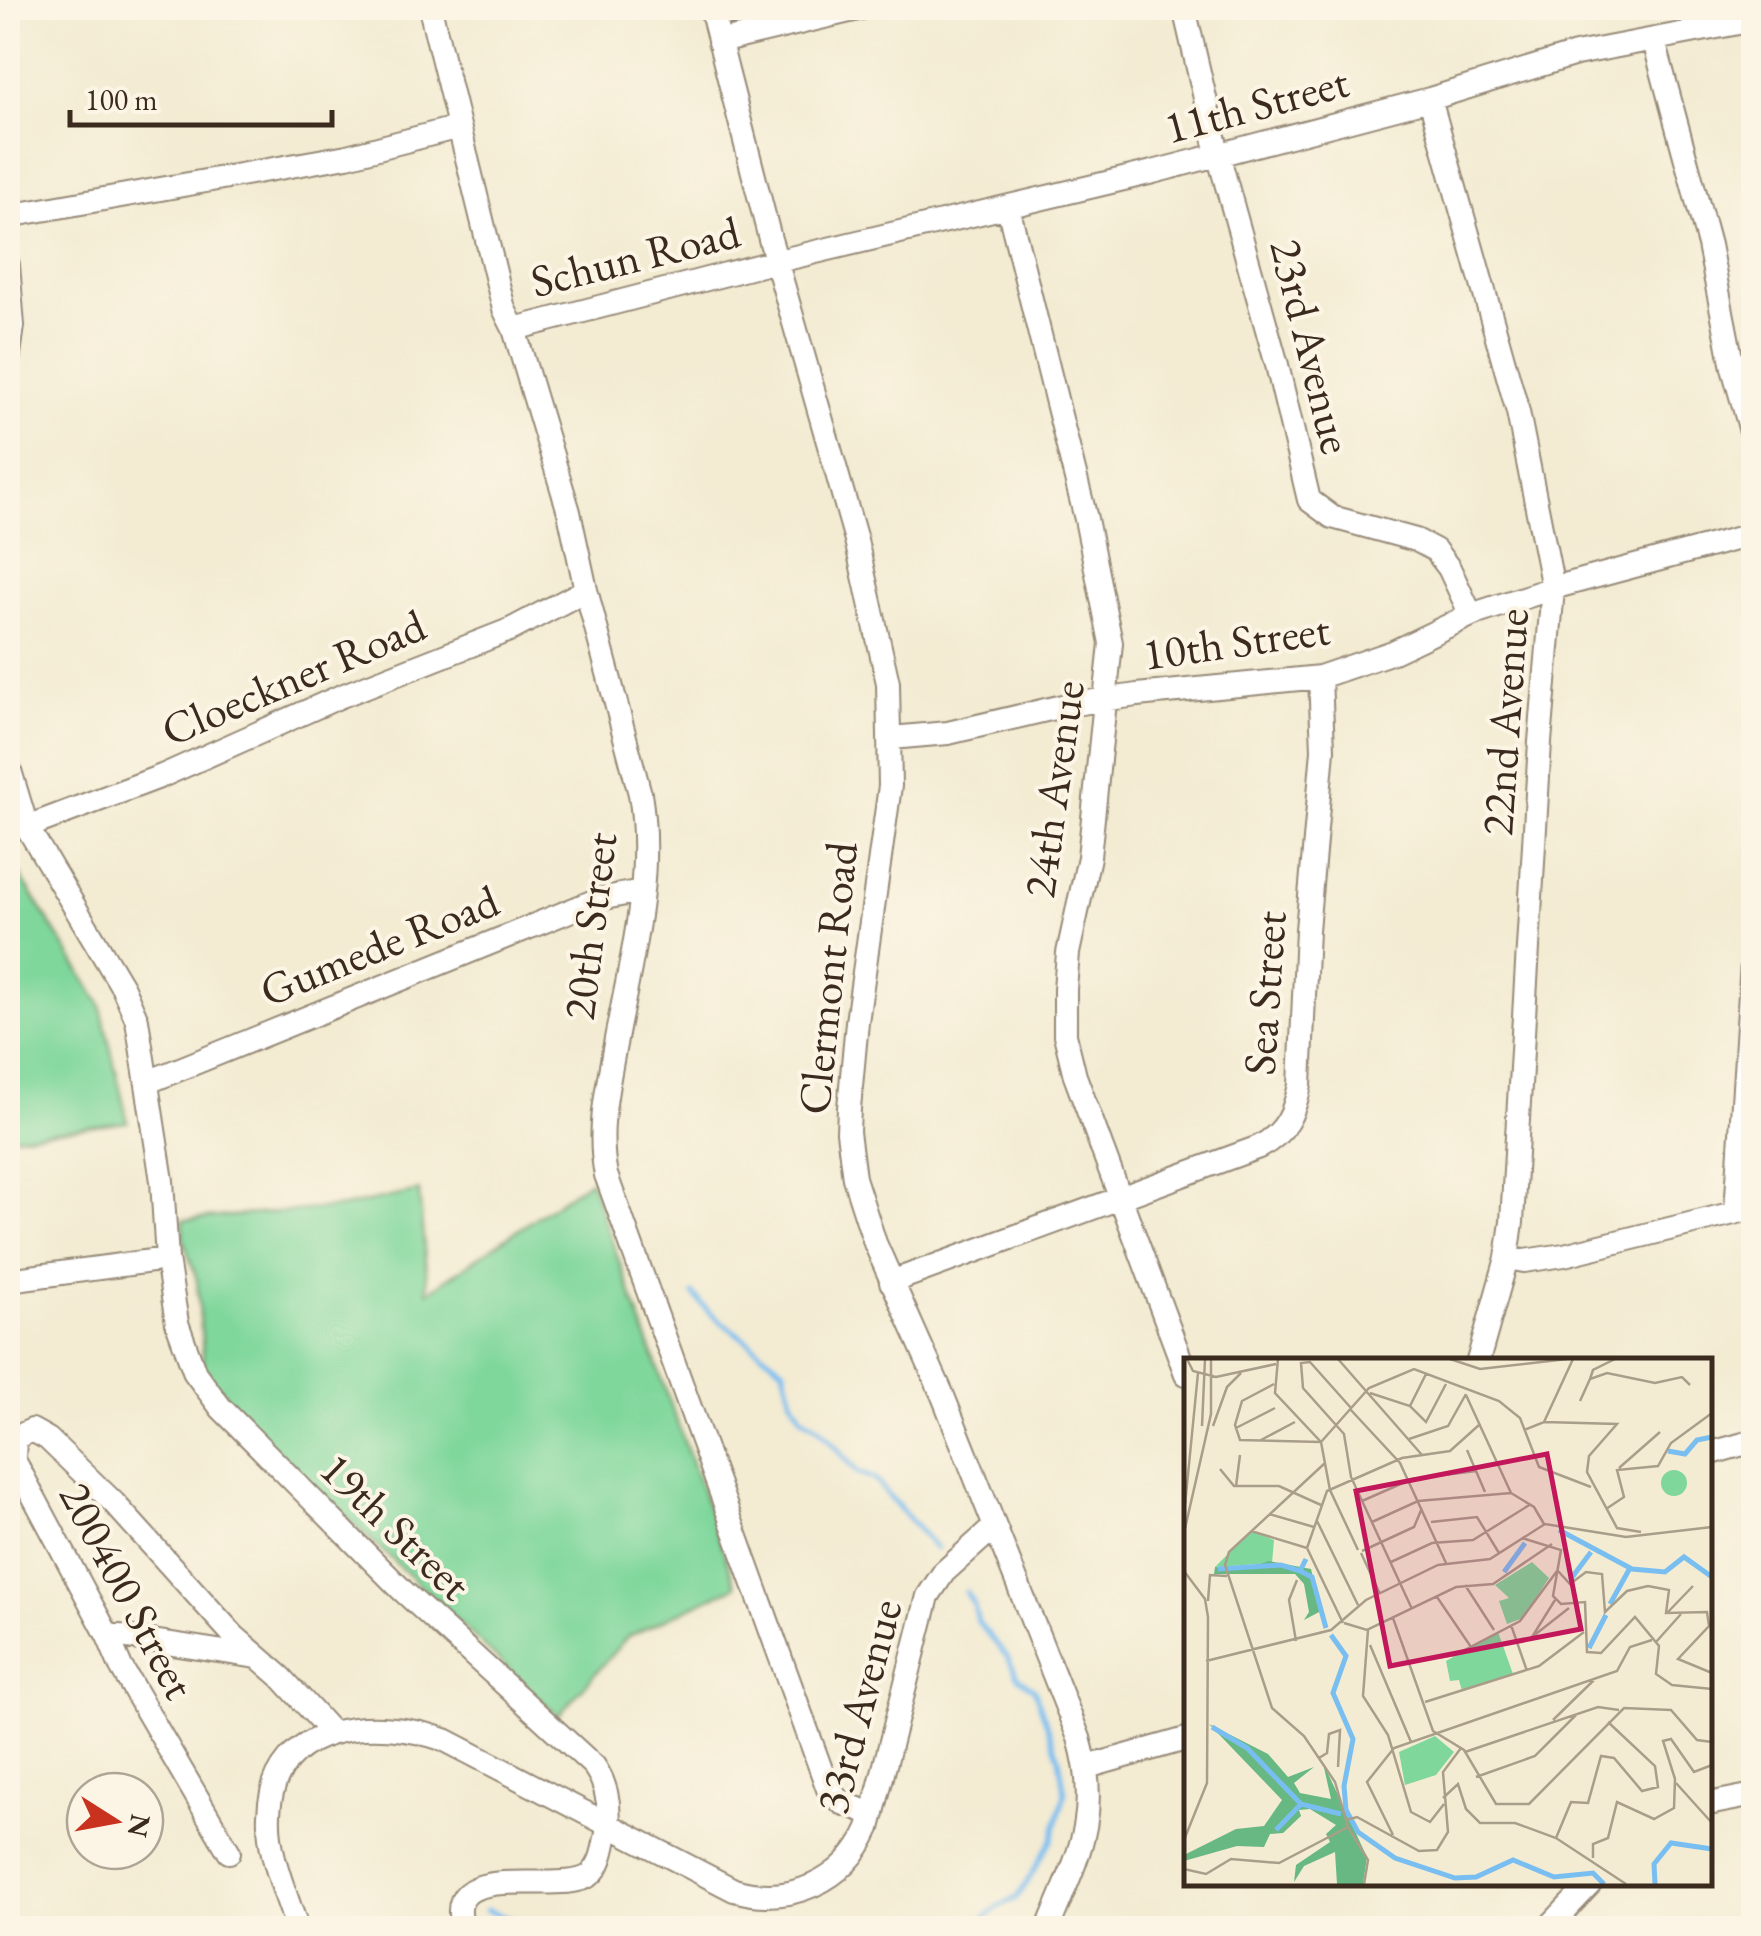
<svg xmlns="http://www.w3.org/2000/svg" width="1761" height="1936" viewBox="0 0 1761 1936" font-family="'EB Garamond',serif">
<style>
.green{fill:#7fd79b;stroke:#5d805c;stroke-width:2.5}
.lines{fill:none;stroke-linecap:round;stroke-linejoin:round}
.stream{stroke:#78bef0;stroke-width:5}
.minor-casing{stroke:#978a78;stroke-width:26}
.minor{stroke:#fff;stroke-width:22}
.labels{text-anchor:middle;stroke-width:8;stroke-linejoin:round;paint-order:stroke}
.street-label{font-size:45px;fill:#3b2a1e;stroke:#fcf5e5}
.inset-river{fill:none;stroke:#78bef0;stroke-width:5}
.inset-road{fill:none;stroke:#a99e8a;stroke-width:2.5}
.view{fill:#c2185b;fill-opacity:0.15;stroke:#c2185b;stroke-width:5}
.inset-edge{fill:none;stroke:#3b2a1e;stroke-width:5}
</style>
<rect width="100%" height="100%" fill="#fcf5e5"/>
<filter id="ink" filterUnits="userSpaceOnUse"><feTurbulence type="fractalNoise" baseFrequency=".01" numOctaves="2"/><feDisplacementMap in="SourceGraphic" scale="20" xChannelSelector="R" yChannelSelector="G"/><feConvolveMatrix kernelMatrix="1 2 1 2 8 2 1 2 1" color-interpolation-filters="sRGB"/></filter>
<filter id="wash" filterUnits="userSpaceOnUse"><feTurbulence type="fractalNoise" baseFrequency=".0048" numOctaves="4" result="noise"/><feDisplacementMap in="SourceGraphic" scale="40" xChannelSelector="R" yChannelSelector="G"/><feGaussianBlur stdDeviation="2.25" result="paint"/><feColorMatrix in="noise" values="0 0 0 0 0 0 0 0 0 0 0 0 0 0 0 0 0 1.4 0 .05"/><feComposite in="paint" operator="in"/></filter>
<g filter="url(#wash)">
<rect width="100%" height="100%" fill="#f3ebd2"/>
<path class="green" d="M 8,856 L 100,1003 L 128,1122 L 8,1137 Z
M 590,1180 L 736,1586 L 627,1637 L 558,1716 L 281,1455 L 216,1388 L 204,1368 L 197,1280 L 183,1239 L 183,1220 L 343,1207 L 419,1191 L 428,1292 Z"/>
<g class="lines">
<path class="stream" d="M 693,1294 L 710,1313 L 784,1369 L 792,1400 L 802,1417 L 819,1428 L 857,1472 L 874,1479 L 936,1549
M 966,1592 L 974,1605 L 978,1622 L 1009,1659 L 1017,1676 L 1034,1689 L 1059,1758 L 1065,1794 L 1052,1839 L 1023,1889 L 1016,1898 L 998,1907 L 973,1928
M 486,1910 L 513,1920 L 521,1928"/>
</g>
</g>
<g filter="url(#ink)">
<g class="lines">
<defs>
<path id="minor" d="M 430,8 L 504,309 L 514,329 L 569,512 L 586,590 L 640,794 C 655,883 627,973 612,1061 C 605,1100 598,1135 606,1175 L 828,1789 L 842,1803 L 873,1814
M 711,8 L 770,239 L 856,540 L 888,683 L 890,786 L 857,1022 L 849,1108 L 848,1132 L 854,1178 L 875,1243 L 943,1396 L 1079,1738 C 1102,1817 1077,1857 1048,1928
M 1184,8 L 1218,154 L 1277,365 L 1309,500 L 1332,517 L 1416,540 L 1435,550 L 1449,568 L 1471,615
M 713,16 L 756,8
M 1654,41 L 1709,245 L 1733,368 L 1754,442
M 719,42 L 862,8
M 1430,99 L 1518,412 L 1553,588 L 1540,742 L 1512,1222 L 1507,1258 L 1478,1361
M 1008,207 L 1086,519 L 1111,643 L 1089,857 L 1068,953 L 1065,989 L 1065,1035 L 1075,1076 L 1186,1374
M 8,216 L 347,156 L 459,127
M 8,265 L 13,326 L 8,361
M 514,329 L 761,265 L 1153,172 L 1430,99 L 1576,54 L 1754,20
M 891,738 L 948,733 L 1067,705 L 1137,695 L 1320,677 L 1393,652 L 1471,615 L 1553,588 L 1754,534
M 8,764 L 27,827 L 123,988 L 137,1020 L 162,1181 L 167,1259 L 177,1323 L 195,1373 L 221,1408 L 403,1591 L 594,1766 C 608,1786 611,1809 607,1833 C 604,1847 602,1865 590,1875 C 561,1897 439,1856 463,1928
M 27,827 L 162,776 L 339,697 L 512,629 L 586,590
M 148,1082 L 599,899 L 642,891
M 1736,1212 L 1754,931
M 1507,1258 L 1524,1261 L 1564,1255 L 1754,1208
M 8,1280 L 167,1259
M 891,1282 L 1259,1147 C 1286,1133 1294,1113 1300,1085 L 1307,930 L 1323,750 L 1320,677
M 1708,1454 L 1754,1441
M 107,1634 L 257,1657
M 1087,1767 L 1186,1739
M 1708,1804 L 1754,1795
M 229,1852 L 121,1667 L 107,1634 L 14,1460 L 15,1438 L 32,1430 L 48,1439 L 114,1503 L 234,1636 L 281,1677 L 332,1733
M 297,1928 C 286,1893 267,1853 269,1815 C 272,1721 377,1716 445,1740 L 734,1890 C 789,1906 845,1882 869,1828 L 928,1596 L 944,1572 L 993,1528
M 1548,1928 L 1590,1884"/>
</defs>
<use href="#minor" class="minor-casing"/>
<use href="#minor" class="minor"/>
</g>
</g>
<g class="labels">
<g class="street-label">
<text transform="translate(1256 104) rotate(-15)" y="16">11th Street</text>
<text transform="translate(635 256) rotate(-14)" y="16">Schun Road</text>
<text transform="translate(1312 346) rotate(76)" y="16">23rd Avenue</text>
<text transform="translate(1236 641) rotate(-8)" y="16">10th Street</text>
<text transform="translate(293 677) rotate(-23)" y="16">Cloeckner Road</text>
<text transform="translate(1504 722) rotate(-86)" y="16">22nd Avenue</text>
<text transform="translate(1053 789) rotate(-82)" y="16">24th Avenue</text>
<text transform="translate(589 926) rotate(-83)" y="16">20th Street</text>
<text transform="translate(379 945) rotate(-22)" y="16">Gumede Road</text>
<text transform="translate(827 978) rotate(-84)" y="16">Clermont Road</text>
<text transform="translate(1264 993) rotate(-86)" y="16">Sea Street</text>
<text transform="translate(396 1526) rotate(44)" y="16">19th Street</text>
<text transform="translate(128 1590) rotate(62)" y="16">200400 Street</text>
<text transform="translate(858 1706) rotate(-75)" y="16">33rd Avenue</text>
</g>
</g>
<g transform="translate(1184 1358)">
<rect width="528" height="528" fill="#f3ebd2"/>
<path d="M477 125a13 13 0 1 1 26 0a13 13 0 1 1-26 0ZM 67,173 L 90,182 L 88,205 L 31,209 ZM 348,204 L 365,220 L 339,260 L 323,266 L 315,243 L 325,240 L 311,227 ZM 314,274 L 329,316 L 278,333 L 275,322 L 266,323 L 262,303 ZM 251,378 L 270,394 L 252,417 L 221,427 L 215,394 Z" fill="#7fd79b"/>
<path d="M 85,203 L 127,211 L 137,253 L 120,262 L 125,254 L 120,226 L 111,216 L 30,216 L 31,209 L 60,211 ZM 25,366 L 84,396 L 104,419 L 130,409 L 110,425 L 116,435 L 147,441 L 139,405 L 183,499 L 179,526 L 153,526 L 151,494 L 120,508 L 110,524 L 112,507 L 146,484 L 142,476 L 152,467 L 126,451 L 115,452 L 117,458 L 99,475 L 86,476 L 80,489 L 53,488 L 0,503 L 0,497 L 52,471 L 80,468 L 98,442 Z" fill="#67b883"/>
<path class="inset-river" d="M 484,93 L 501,96 L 513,82 L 528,79M 375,172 L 448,211 L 481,214 L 500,199 L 528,219M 34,211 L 97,207 L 116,213 L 122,201M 116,213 L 128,219 L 142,270M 320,214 L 341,185M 386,222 L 407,194M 426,246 L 446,210M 147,277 L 162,298 L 149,335 L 169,381 L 160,428 L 162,452 L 174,474 L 211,500 L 271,520 L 292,519 L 329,502 L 370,519 L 409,515 L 420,526M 405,290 L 422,257M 28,369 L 63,390 L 117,446M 92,472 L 117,446 L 157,456M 471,526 L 470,506 L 487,485 L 528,491"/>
<path class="inset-road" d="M 3,1 L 9,13 L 32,19 L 92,6M 94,1 L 91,35 L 137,84 L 146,132 L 174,192M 154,1 L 238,97M 266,1 L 296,11 L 383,1M 406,21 L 409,12 L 431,1M 90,26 L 58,43 L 51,67 L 56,82 L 137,84M 186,35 L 226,48 L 242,64 L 262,26M 282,37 L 327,135 L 350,149 L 360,166M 396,43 L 406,21 L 423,15 L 471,25 L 498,19 L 506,27M 226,48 L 242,16M 167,50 L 126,4 L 117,5 L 119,30 L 160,76 L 167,119 L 228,251M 166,51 L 216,105 L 262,205M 360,64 L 389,1M 18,68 L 21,1M 29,68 L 43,29 L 57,15M 52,70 L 91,50M 340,72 L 360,64 L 433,66 L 405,98 L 403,114 L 433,170 L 457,174M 225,81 L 264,68 L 282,36M 77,82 L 111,64M 137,84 L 185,30 L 230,11 L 315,43 L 336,60 L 355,109 L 407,129M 283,92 L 301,134M 141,105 L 45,194 L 41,207 L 88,350 L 120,378 L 151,424 L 164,469 L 184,502 L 180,526M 435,110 L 476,74M 36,111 L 50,128 L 95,128 L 137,147M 52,128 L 56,97M 178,143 L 228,121 L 292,113M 1,147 L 14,15M 422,151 L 440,139 L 433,112 L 474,108 L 487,85 L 528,55M 85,156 L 130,169M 133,163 L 174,247M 188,164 L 234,143 L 327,135M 247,164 L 293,159 L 315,195M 67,173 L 123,190M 0,175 L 27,56 L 27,1M 338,180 L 377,192 L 369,238 L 377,246 L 401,244 L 403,294 L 417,295 L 451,259 L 475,288 L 472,316 L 488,327 L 528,331M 123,190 L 143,133 L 218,100 L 266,93 L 295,67M 123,190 L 159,265M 178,193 L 230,169 L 238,150M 177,195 L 196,236M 207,204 L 248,185 L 289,182 L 347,146M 0,213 L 21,241 L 24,259 L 23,425 L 0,482M 374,213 L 386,226 L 402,214 L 418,216 L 421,254 L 443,233 L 464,228 L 485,232 L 482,255 L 523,254 L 525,268 L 494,301 L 528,315M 281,227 L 310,272M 253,239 L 287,289M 371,242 L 348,279 L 385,250M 24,243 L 26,217 L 43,218M 483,255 L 509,228M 209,260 L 249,373 L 280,392 L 312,446 L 345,446 L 440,350 L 487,352 L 513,382 L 528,384M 160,265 L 183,272 L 272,229 L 309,226 L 368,186M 327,267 L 343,313M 184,272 L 179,338 L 204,377 L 227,454 L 246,464 L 260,446M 112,283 L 105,242 L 113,222M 472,284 L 497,256M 186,287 L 227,384M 22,303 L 147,272 L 182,242 L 254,207 L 306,201 L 361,166 L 442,179 L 528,169M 227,304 L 271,297 L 336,263 L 373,213M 241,344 L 355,308 L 400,274M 369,362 L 410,322M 281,394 L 414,349 L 435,352M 135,400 L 143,395 L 145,376 L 156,372 L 154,409M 292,419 L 351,398 L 392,357M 492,425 L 528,465M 259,440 L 274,426 L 282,451 L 296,465 L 331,465 L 372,480 L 442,526M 162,462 L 173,459 L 235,493 L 253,492 L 264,474 L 259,414 L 277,390M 209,477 L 183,424 L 210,390 L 433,313 L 446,289 L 468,282M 372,480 L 387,444 L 404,445 L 417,398 L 430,400 L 458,433 L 474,429 L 471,408 L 424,364M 409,500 L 409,486 L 424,480 L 433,444 L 470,461 L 490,450 L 491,421 L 479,383 L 487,381 L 510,414 L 528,407M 0,511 L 22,516 L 47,501 L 95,505 L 164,469"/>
<path class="view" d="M 363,96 L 397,271 L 206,308 L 172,133 Z"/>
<rect width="528" height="528" class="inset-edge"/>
</g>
<rect width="1761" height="1936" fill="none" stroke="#fcf5e5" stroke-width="40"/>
<g transform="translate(115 1821) rotate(101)"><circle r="48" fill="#fcf5e5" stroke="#afa495" stroke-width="2.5"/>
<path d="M0-8L18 38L0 25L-18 38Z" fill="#c8321e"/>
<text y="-15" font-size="28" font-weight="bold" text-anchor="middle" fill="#3b2a1e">N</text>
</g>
<path d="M70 110v15h262v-15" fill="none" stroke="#3b2a1e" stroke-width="5"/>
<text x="85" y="110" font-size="30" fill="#3b2a1e" stroke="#fcf5e5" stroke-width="8" paint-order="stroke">100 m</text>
</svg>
